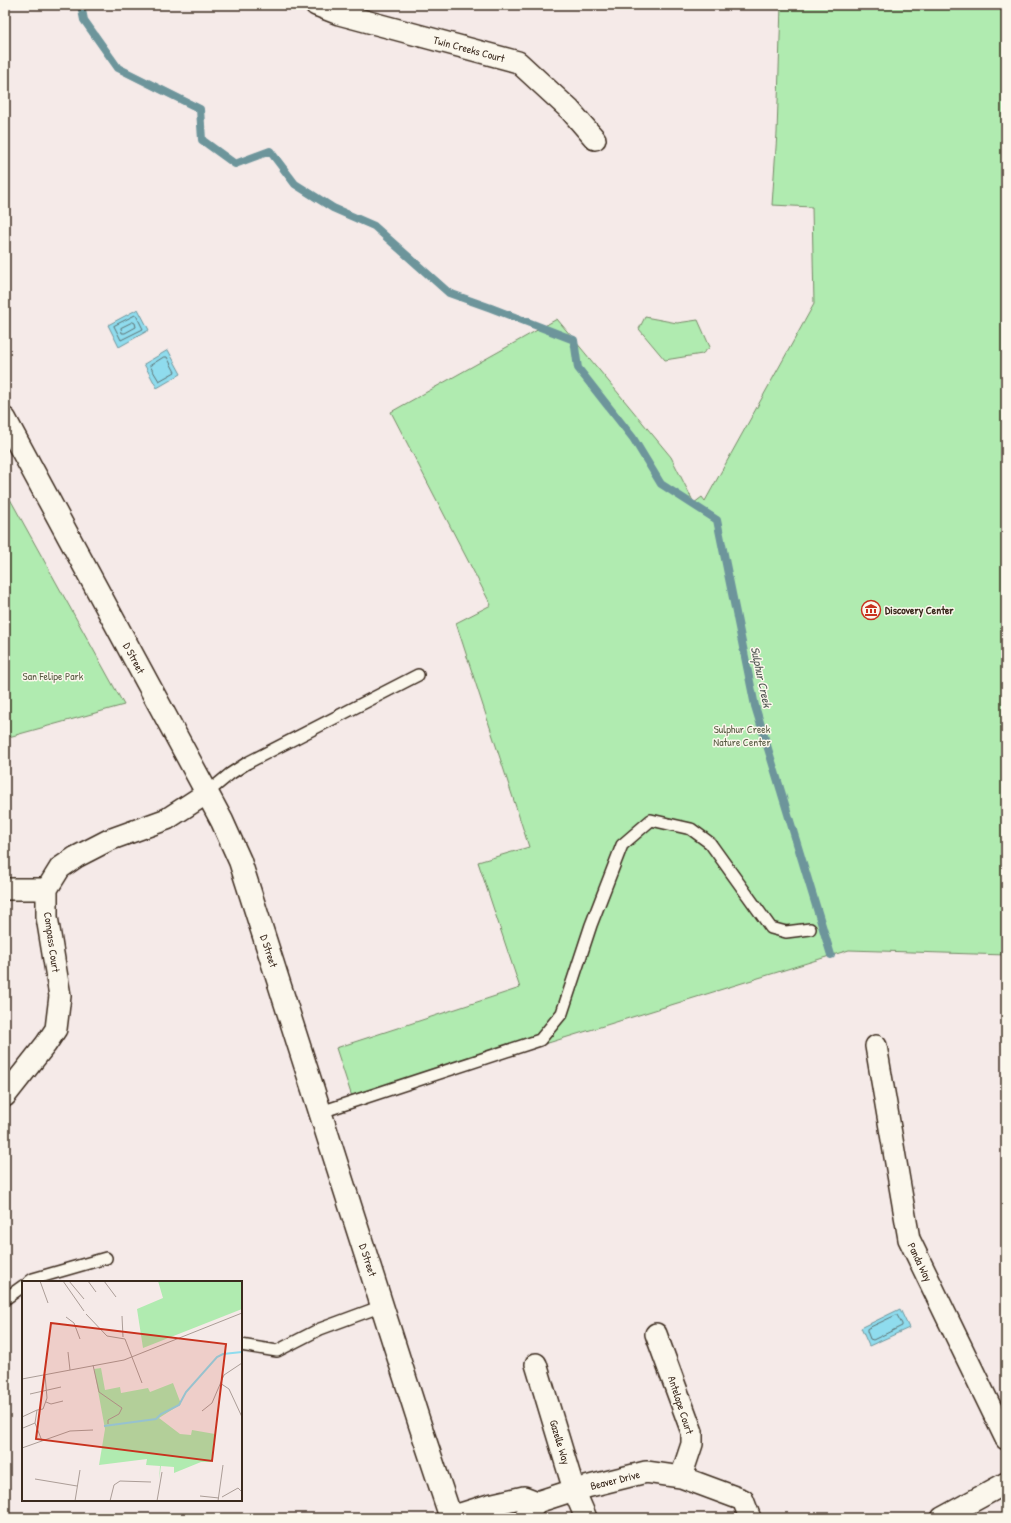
<svg xmlns="http://www.w3.org/2000/svg" width="1011" height="1523" viewBox="0 0 1011 1523" font-family="'Patrick Hand',sans-serif">
<style>
.green{fill:#b0ebb0;stroke:#768a67}
.water{fill:#8fdcee;stroke:#6d959b}
.lines{fill:none;stroke-linecap:round;stroke-linejoin:round}
.shore{stroke:#5d7171;stroke-width:1}
.stream{stroke:#6d959b;stroke-width:8}
.lane-casing{stroke:#3b2a1e;stroke-width:14}
.street-casing{stroke:#3b2a1e;stroke-width:24}
.secondary-casing{stroke:#3b2a1e;stroke-width:25}
.lane{stroke:#fbf7ec;stroke-width:11}
.street{stroke:#fbf7ec;stroke-width:21}
.secondary{stroke:#fbf7ec;stroke-width:22}
.labels{text-anchor:middle;stroke-width:3;stroke-linejoin:round;paint-order:stroke}
.street-label{font-size:11px;fill:#3b2a1e;stroke:#fbf7ec}
.poi-label{font-size:11px;font-weight:bold;fill:#3b2a1e;stroke:#fbf7ec;text-anchor:start}
.park-label{font-size:11px;fill:#585a42;stroke:#fbf7ec}
.water-label{font-size:12px;font-style:italic;fill:#505652;stroke:#fbf7ec}
.inset-river{fill:none;stroke:#8fdcee;stroke-width:2}
.inset-road{fill:none;stroke:#ab9d97;stroke-width:1}
.view{fill:#c8321e;fill-opacity:0.15;stroke:#c8321e;stroke-width:2}
.inset-edge{fill:none;stroke:#3b2a1e;stroke-width:2}
</style>
<rect width="100%" height="100%" fill="#f5eae8"/>
<filter id="ink" filterUnits="userSpaceOnUse"><feTurbulence type="fractalNoise" baseFrequency=".025" numOctaves="2"/><feDisplacementMap in="SourceGraphic" scale="8" xChannelSelector="R" yChannelSelector="G"/><feConvolveMatrix kernelMatrix="1 2 1 2 8 2 1 2 1" color-interpolation-filters="sRGB"/></filter>
<g filter="url(#ink)">
<path class="green" d="M 781,5 L 1006,5 L 1006,955 L 849,950 L 354,1103 L 336,1048 L 520,988 L 478,862 L 529,847 L 456,623 L 491,605 L 391,412 L 557,319 L 671,457 L 694,503 L 702,497 L 705,501 L 814,304 L 812,207 L 772,205 L 777,133 Z
M 645,317 L 677,323 L 698,320 L 710,347 L 702,354 L 665,360 L 639,329 Z
M 5,490 L 124,705 L 5,738 Z"/>
<path class="water" d="M 138,309 L 149,330 L 119,347 L 108,325 Z
M 168,350 L 181,374 L 157,388 L 144,364 Z
M 900,1309 L 909,1328 L 869,1346 L 861,1328 Z"/>
<g class="lines">
<path class="shore" d="M 136,315 L 143,329 L 121,340 L 114,326 Z
M 133,322 L 135,323 L 136,327 L 125,333 L 122,333 L 121,328 Z
M 164,357 L 167,357 L 175,372 L 159,381 L 150,366 Z
M 897,1315 L 902,1324 L 902,1326 L 873,1340 L 870,1339 L 867,1331 L 867,1329 Z"/>
<path class="stream" d="M 81,5 L 84,20 L 118,68 L 200,109 L 202,140 L 235,164 L 270,151 L 295,184 L 333,208 L 374,226 L 449,293 L 491,308 L 574,340 L 578,368 L 633,438 L 661,484 L 717,520 L 755,706 L 831,955"/>
<defs>
<path id="lane" d="M 207,793 L 230,774 L 247,763 L 418,675
M 321,1112 L 540,1040 L 562,1013 L 591,925 L 622,845 L 651,820 L 691,829 L 710,843 L 771,928 L 786,932 L 810,929
M 29,1282 L 33,1279 L 106,1258
M 5,1299 L 23,1286
M 241,1345 L 277,1351 L 320,1329 L 382,1306"/>
<path id="street" d="M 316,5 L 339,14 L 518,62 L 570,110 L 595,139
M 5,889 L 47,889
M 876,1046 L 909,1239 L 1006,1439
M 5,1096 L 46,1044 L 56,1029 L 60,996 L 47,917 L 47,889 L 60,868 L 76,857 L 109,840 L 167,819 L 207,793
M 656,1334 L 692,1432 L 692,1444 L 681,1477
M 536,1364 L 574,1490 L 586,1518
M 451,1517 L 489,1505 L 524,1497 L 537,1502
M 524,1518 L 537,1502 L 574,1490 L 646,1472 L 681,1477 L 743,1500 L 750,1518
M 942,1518 L 1006,1483"/>
<path id="secondary" d="M 5,419 L 207,793 L 222,821 L 240,861 L 421,1428 L 451,1518"/>
</defs>
<use href="#lane" class="lane-casing"/>
<use href="#street" class="street-casing"/>
<use href="#secondary" class="secondary-casing"/>
<use href="#lane" class="lane"/>
<use href="#street" class="street"/>
<use href="#secondary" class="secondary"/>
</g>
</g>
<defs>
<symbol id="museum-ring" viewBox="-11 -11 22 22"><circle r="9.5" fill="#fbf7ec" stroke="#c8321e" stroke-width="1.5"/><path d="M0-6L6-3V-2H-6V-3ZM-5-1h2V3h-2ZM-1-1h2V3h-2ZM3-1h2V3H3ZM-6 4H6V6H-6Z" fill="#c8321e"/></symbol>
</defs>
<g fill-rule="evenodd">
<use href="#museum-ring" x="860" y="599" width="22" height="22"/>
</g>
<g class="labels">
<g class="street-label">
<text transform="translate(469 49) rotate(15)" y="4">Twin Creeks Court</text>
<text transform="translate(134 658) rotate(62)" y="4">D Street</text>
<text transform="translate(52 942) rotate(82)" y="4">Compass Court</text>
<text transform="translate(269 951) rotate(72)" y="4">D Street</text>
<text transform="translate(368 1260) rotate(72)" y="4">D Street</text>
<text transform="translate(920 1262) rotate(64)" y="4">Panda Way</text>
<text transform="translate(681 1405) rotate(72)" y="4">Antelope Court</text>
<text transform="translate(560 1442) rotate(73)" y="4">Gazelle Way</text>
<text transform="translate(615 1480) rotate(-14)" y="4">Beaver Drive</text>
</g>
<g class="poi-label">
<text x="885" y="614">Discovery Center</text>
</g>
<g class="park-label">
<text x="53" y="680">San Felipe Park</text>
<text x="742" y="733">Sulphur Creek<tspan x="742" dy="13">Nature Center</tspan></text>
</g>
<g class="water-label">
<text transform="translate(761 677) rotate(78)" y="4">Sulphur Creek</text>
</g>
</g>
<g transform="translate(22 1281)">
<rect width="220" height="220" fill="#f5eae8"/>
<path d="M 136,0 L 220,0 L 220,28 L 121,67 L 115,28 L 141,17 ZM 79,87 L 83,109 L 98,106 L 99,112 L 126,107 L 128,111 L 151,102 L 159,123 L 137,137 L 158,153 L 169,154 L 170,149 L 193,153 L 189,181 L 179,181 L 152,192 L 152,186 L 139,185 L 137,199 L 138,185 L 124,184 L 125,178 L 77,184 L 83,148 L 72,88 Z" fill="#b0ebb0"/>
<path class="inset-river" d="M 82,145 L 134,138 L 139,133 L 157,124 L 164,111 L 195,76 L 201,73 L 220,71"/>
<path class="inset-road" d="M 18,0 L 26,22M 41,0 L 62,30M 47,0 L 62,18M 66,0 L 74,11M 82,0 L 94,16M 64,33 L 85,55 L 103,58 L 120,102M 100,35 L 101,56M 44,36 L 52,42 L 58,58M 46,71 L 48,89M 71,84 L 77,111 L 100,127 L 97,133 L 86,139 L 86,143M 0,98 L 102,79 L 220,32M 198,102 L 207,108 L 220,136M 8,113 L 39,106M 24,121 L 29,123 L 41,120M 180,130 L 190,122 L 202,94 L 220,82M 0,136 L 15,129M 1,147 L 13,142M 20,160 L 13,142 L 15,129 L 21,128 L 25,117 L 23,94M 0,167 L 48,150 L 71,149M 13,198 L 55,205M 178,215 L 197,217M 200,216 L 216,207 L 220,211M 53,220 L 58,189M 88,220 L 92,204 L 98,200 L 129,201M 135,220 L 140,191M 196,220 L 201,184"/>
<path class="view" d="M 29,42 L 204,63 L 190,180 L 14,158 Z"/>
<rect width="220" height="220" class="inset-edge"/>
</g>
<rect width="1011" height="1523" fill="none" stroke="#fbf7ec" stroke-width="20"/>
<rect x="10" y="10" width="991" height="1503" fill="none" stroke="#3b2a1e" stroke-width="1.5" filter="url(#ink)"/>
</svg>
